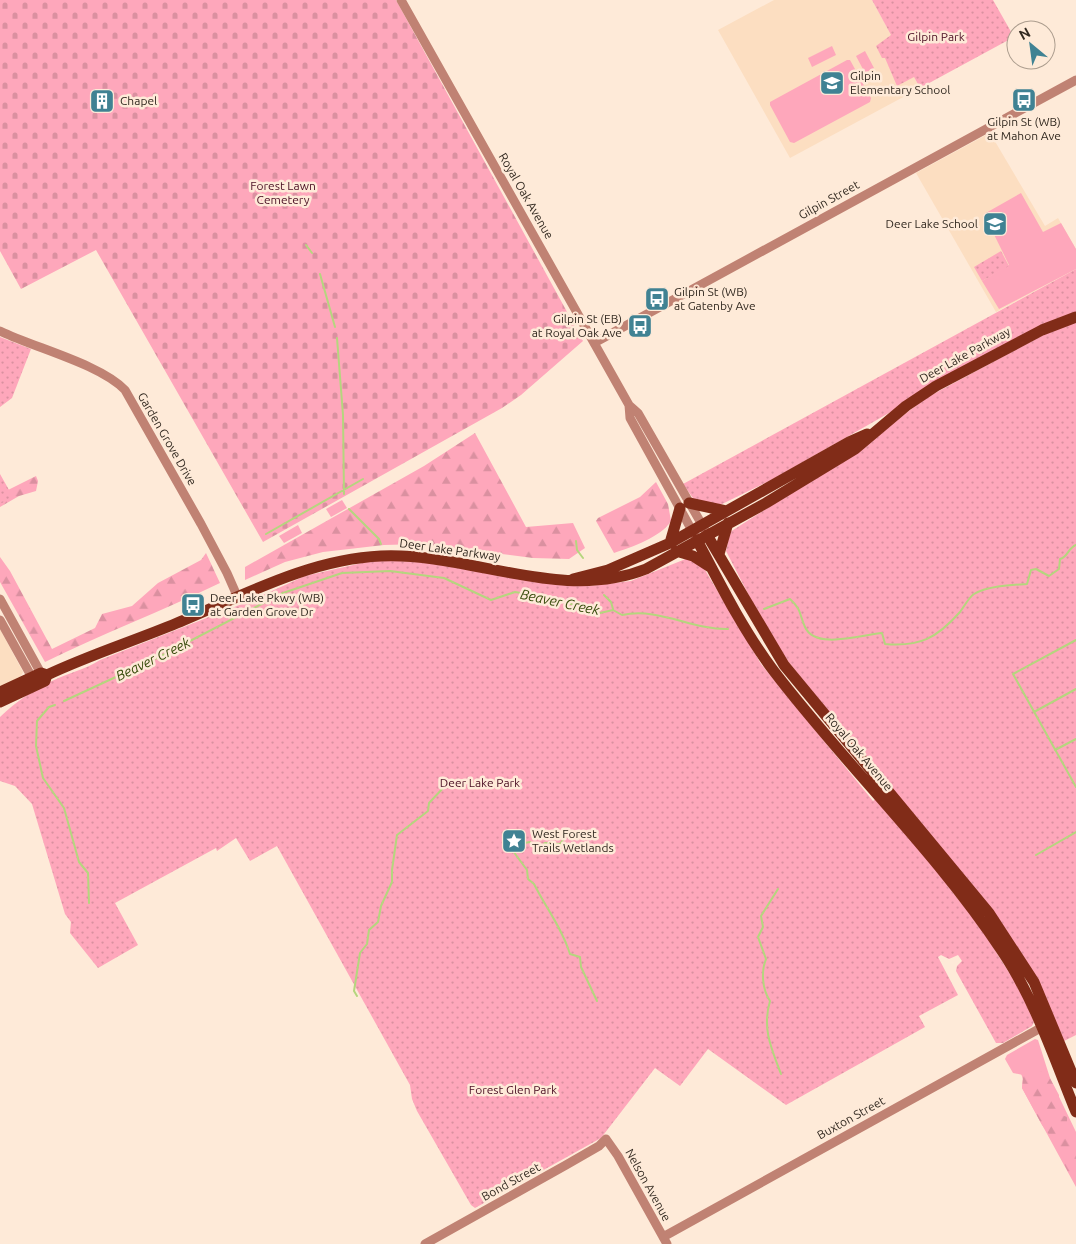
<svg xmlns="http://www.w3.org/2000/svg" width="1076" height="1244" viewBox="0 0 1076 1244" font-family="Ubuntu,sans-serif">
<style>
.built{fill:#fcdec1}
.grass{fill:#fea7bb}
.forest{fill:url(#forest-firs)}
.cemetery{fill:url(#cemetery-stones)}
.park{fill:url(#park-dots)}
.lines{fill:none;stroke-linecap:round;stroke-linejoin:round}
.stream{stroke:#b5d67e;stroke-width:2}
.minor{stroke:#c08273;stroke-width:9}
.major{stroke:#812c18;stroke-width:11}
.labels{text-anchor:middle;stroke-width:5;stroke-linejoin:round;paint-order:stroke}
.park-label{font-size:12px;fill:#4b1024;stroke:#feead8}
.poi-label{font-size:12px;fill:#322920;stroke:#feead8;text-anchor:start}
.street-label{font-size:12px;fill:#322920;stroke:#feead8}
.water-label{font-size:14px;font-style:italic;fill:#384c0c;stroke:#feead8}
</style>
<defs>
<pattern id="forest-firs" width="22" height="20" patternUnits="userSpaceOnUse" patternTransform="scale(1.25)"><rect width="22" height="20" fill="#fea7bb"/><path d="M5 1l3.5 6h-7zM16 11l3.5 6h-7z" fill="#da90a0"/></pattern>
<pattern id="cemetery-stones" width="16" height="16" patternUnits="userSpaceOnUse" patternTransform="scale(1.25)"><rect width="16" height="16" fill="#fea7bb"/><path d="M2 7V4a2 2 0 0 1 4 0v3zM10 15v-3a2 2 0 0 1 4 0v3z" fill="#da90a0"/></pattern>
<pattern id="park-dots" width="8" height="8" patternUnits="userSpaceOnUse" patternTransform="scale(1.25)"><rect width="8" height="8" fill="#fea7bb"/><path d="M2 2h.1M6 6h.1" fill="none" stroke="#da90a0" stroke-width="1.8" stroke-linecap="round"/></pattern>
</defs>
<rect width="100%" height="100%" fill="#feead8"/>
<path class="built" d="M 774,0 L 872,0 L 920,88 L 790,158 L 718,30 Z
M 986,135 L 993,138 L 1045,226 L 1058,218 L 1076,249 L 1076,269 L 996,312 L 916,173 Z
M 0,629 L 23,672 L 21,676 L 0,688 Z"/>
<path class="grass" d="M 832,46 L 836,55 L 812,67 L 808,58 Z
M 865,51 L 874,68 L 865,73 L 856,56 Z
M 847,60 L 850,60 L 871,98 L 870,102 L 794,143 L 790,142 L 770,105 L 770,102 Z
M 1021,193 L 1043,232 L 1061,223 L 1076,249 L 1076,269 L 999,309 L 982,281 L 1009,265 L 984,214 Z
M 342,500 L 347,508 L 331,517 L 326,509 Z
M 298,525 L 302,533 L 284,543 L 279,536 Z
M 1035,1039 L 1038,1040 L 1050,1078 L 1076,1132 L 1076,1187 L 1022,1088 L 1023,1075 L 1013,1073 L 1005,1059 L 1007,1055 Z"/>
<path class="forest" d="M 475,433 L 526,527 L 573,523 L 585,548 L 569,559 L 533,558 L 422,544 L 384,545 L 323,552 L 285,562 L 245,580 L 245,567 L 424,466 Z
M 0,476 L 8,490 L 36,476 L 38,481 L 36,491 L 19,496 L 0,507 Z
M 656,482 L 668,504 L 671,521 C 661,537 632,547 614,553 L 596,521 L 598,518 L 640,497 Z
M 206,553 L 220,583 C 162,611 102,634 45,662 L 0,582 L 0,557 L 10,571 L 52,649 L 95,628 L 102,614 L 132,606 L 158,583 L 201,560 Z
M 1027,1066 L 1039,1083 L 1043,1079 L 1038,1075 L 1039,1072 L 1046,1071 L 1059,1095 L 1059,1110 L 1061,1111 L 1059,1114 L 1067,1117 L 1067,1128 L 1071,1136 L 1069,1139 L 1076,1143 L 1076,1179 C 1066,1175 1060,1154 1060,1145 L 1053,1140 L 1042,1125 L 1022,1088 L 1023,1079 L 1020,1071 Z"/>
<path class="cemetery" d="M 0,0 L 396,0 L 583,341 L 521,395 L 502,408 L 263,542 L 96,250 L 21,289 L 0,251 Z"/>
<path class="park" d="M 872,0 L 993,0 L 1014,37 L 920,88 L 914,77 L 897,86 L 885,58 L 882,58 L 876,46 L 891,35 Z
M 1001,251 L 1009,266 L 982,281 L 974,267 Z
M 1076,269 L 1076,312 L 889,413 L 775,478 L 720,505 L 695,501 L 683,484 Z
M 1076,322 L 1076,1035 L 1064,1041 L 1046,999 L 946,884 L 979,925 L 1020,990 L 1034,1022 L 1032,1026 L 1003,1043 L 996,1043 L 956,971 L 957,966 L 962,961 L 958,955 L 949,959 L 941,955 L 938,957 L 958,995 L 919,1016 L 925,1027 L 786,1105 L 708,1049 L 680,1086 L 655,1068 L 601,1138 L 475,1208 L 471,1205 L 417,1111 L 412,1099 L 410,1085 L 277,846 L 250,861 L 236,838 L 217,851 L 216,848 L 115,903 L 138,945 L 98,968 L 70,933 L 71,922 L 65,914 L 32,804 L 15,786 L 0,781 L 0,717 C 16,702 32,690 52,681 C 68,673 84,670 100,660 L 252,600 L 305,576 L 375,560 L 423,562 L 551,584 L 589,586 L 631,581 L 688,558 L 702,565 L 761,664 L 873,801 L 889,787 L 774,644 L 726,551 L 730,532 L 855,452 L 926,398 L 1047,333 Z
M 0,337 L 31,349 L 12,398 L 0,407 Z
M 0,474 L 13,497 L 0,504 Z"/>
<g class="lines">
<path class="stream" d="M 306,245 L 312,253
M 320,274 L 335,327
M 337,338 L 343,415 L 344,494
M 349,509 L 379,539 L 381,544
M 266,534 L 363,479
M 576,541 L 577,550 L 583,558
M 604,595 L 611,602 L 613,609
M 764,609 L 790,599 C 802,610 799,614 805,627 C 815,650 861,635 882,633 L 885,644 C 920,647 937,638 960,612 C 964,607 969,597 974,594 C 988,586 1011,585 1027,584 L 1031,570 L 1036,569 L 1049,576 L 1059,569 L 1060,559 C 1068,557 1068,548 1076,545
M 1076,640 L 1013,674 L 1076,787
M 64,701 L 159,657 L 283,593 L 342,573 L 390,571 L 444,578 L 491,600 L 515,592 L 551,598 L 600,613 L 613,610 L 622,615 C 659,607 692,630 728,629
M 55,705 L 49,707 L 37,721 L 36,746 L 43,778 L 64,808 L 79,862 L 88,873 L 89,903
M 1034,712 L 1076,689
M 1055,750 L 1076,739
M 565,837 L 560,844 L 545,843 L 540,849 L 530,842 L 519,844 L 513,851 L 527,870 L 528,879 L 534,884 C 546,908 562,928 570,954 L 580,957 L 581,967 L 597,1001
M 1036,855 L 1076,832
M 778,889 L 761,916 L 763,927 L 758,937 L 766,959 C 761,971 762,989 770,1001 C 762,1028 771,1048 781,1074
M 357,996 L 354,991 L 360,953 L 367,944 L 369,930 L 378,922 L 381,906 L 392,882 L 392,870 L 397,835 L 428,811 L 429,803 L 445,786"/>
<path class="minor" d="M 401,0 L 629,405 L 638,413 L 705,530
M 0,331 C 35,348 100,364 125,390 L 201,524 L 227,573 L 238,598
M 594,343 L 1076,80
M 629,405 L 630,418 L 695,536
M 0,599 L 43,677
M 0,620 L 34,681
M 663,1237 L 1046,1025
M 425,1244 L 566,1165 L 599,1146 L 606,1139 L 618,1156 L 667,1244"/>
<path class="major" d="M 689,503 L 726,511
M 707,535 L 784,665 L 989,913 L 1034,982 L 1076,1083
M 697,540 C 720,584 743,630 773,670 C 846,766 936,851 1002,951 C 1035,1000 1054,1058 1076,1112
M 670,543 L 680,508
M 676,551 L 693,556 L 710,567
M 719,554 L 728,523
M 573,579 L 608,570 L 670,543 L 849,442 L 867,434
M 0,692 L 41,673 L 47,675 C 89,655 134,641 177,623 C 242,596 310,559 381,556 C 470,552 561,603 646,569 L 766,503 L 855,449 L 906,406 L 936,386 L 1042,330 L 1076,317
M 0,702 L 45,681 L 47,675"/>
</g>
<defs>
<symbol id="school-square" viewBox="-11 -11 22 22"><rect x="-9" y="-9" width="18" height="18" rx="4" fill="#408293" stroke="#feead8"/><path d="M0-5L7-2L0 1L-7-2ZM-4 1L0 2.5L4 1V4Q0 6-4 4Z" fill="#fff"/></symbol>
<symbol id="bus-square" viewBox="-11 -11 22 22"><rect x="-9" y="-9" width="18" height="18" rx="4" fill="#408293" stroke="#feead8"/><path d="M-5-6H5V4H4V6H2V4H-2V6H-4V4H-5ZM-3.5-4V0h7V-4ZM-3.5 1.2v1.5H-2V1.2ZM2 1.2v1.5H3.5V1.2Z" fill="#fff"/></symbol>
<symbol id="building-square" viewBox="-11 -11 22 22"><rect x="-9" y="-9" width="18" height="18" rx="4" fill="#408293" stroke="#feead8"/><path d="M-4-6H4V6H1V3H-1V6H-4ZM-2.5-4.3h1.7v1.8h-1.7ZM.8-4.3h1.7v1.8H.8ZM-2.5-1h1.7V.8h-1.7ZM.8-1h1.7V.8H.8Z" fill="#fff"/></symbol>
<symbol id="sight-square" viewBox="-11 -11 22 22"><rect x="-9" y="-9" width="18" height="18" rx="4" fill="#408293" stroke="#feead8"/><path d="M0-6L1.8-2.2L6-1.7L2.9 1.2L3.7 5.4L0 3.3L-3.7 5.4L-2.9 1.2L-6-1.7L-1.8-2.2Z" fill="#fff"/></symbol>
</defs>
<g fill-rule="evenodd">
<use href="#school-square" x="818" y="69" width="28" height="28"/>
<use href="#bus-square" x="1010" y="86" width="28" height="28"/>
<use href="#building-square" x="88" y="87" width="28" height="28"/>
<use href="#school-square" x="981" y="210" width="28" height="28"/>
<use href="#bus-square" x="643" y="285" width="28" height="28"/>
<use href="#bus-square" x="626" y="312" width="28" height="28"/>
<use href="#bus-square" x="179" y="591" width="28" height="28"/>
<use href="#sight-square" x="500" y="827" width="28" height="28"/>
</g>
<g class="labels">
<g class="park-label">
<text x="936" y="41">Gilpin Park</text>
<text x="283" y="190">Forest Lawn<tspan x="283" dy="14">Cemetery</tspan></text>
<text x="480" y="787">Deer Lake Park</text>
<text x="513" y="1094">Forest Glen Park</text>
</g>
<g class="poi-label">
<text x="850" y="80">Gilpin<tspan x="850" dy="14">Elementary School</tspan></text>
<text x="120" y="105">Chapel</text>
<text x="1024" y="126" text-anchor="middle">Gilpin St (WB)<tspan x="1024" dy="14">at Mahon Ave</tspan></text>
<text x="978" y="228" text-anchor="end">Deer Lake School</text>
<text x="674" y="296">Gilpin St (WB)<tspan x="674" dy="14">at Gatenby Ave</tspan></text>
<text x="622" y="323" text-anchor="end">Gilpin St (EB)<tspan x="622" dy="14">at Royal Oak Ave</tspan></text>
<text x="210" y="602">Deer Lake Pkwy (WB)<tspan x="210" dy="14">at Garden Grove Dr</tspan></text>
<text x="532" y="838">West Forest<tspan x="532" dy="14">Trails Wetlands</tspan></text>
</g>
<g class="street-label">
<text transform="translate(526 196) rotate(60)" y="4">Royal Oak Avenue</text>
<text transform="translate(829 200) rotate(-29)" y="4">Gilpin Street</text>
<text transform="translate(965 355) rotate(-29)" y="4">Deer Lake Parkway</text>
<text transform="translate(167 439) rotate(60)" y="4">Garden Grove Drive</text>
<text transform="translate(450 550) rotate(8)" y="4">Deer Lake Parkway</text>
<text transform="translate(859 752) rotate(50)" y="4">Royal Oak Avenue</text>
<text transform="translate(851 1118) rotate(-29)" y="4">Buxton Street</text>
<text transform="translate(511 1182) rotate(-29)" y="4">Bond Street</text>
<text transform="translate(648 1185) rotate(61)" y="4">Nelson Avenue</text>
</g>
<g class="water-label">
<text transform="translate(560 602) rotate(12)" y="5">Beaver Creek</text>
<text transform="translate(153 659) rotate(-26)" y="5">Beaver Creek</text>
</g>
</g>
<g transform="translate(1031 45) rotate(331)"><circle r="24" fill="#feead8" stroke="#ac9d8e"/>
<path d="M0-4L9 19L0 12L-9 19Z" fill="#408293"/>
<text y="-8" font-size="14" font-weight="bold" text-anchor="middle" fill="#322920">N</text>
</g>
</svg>
